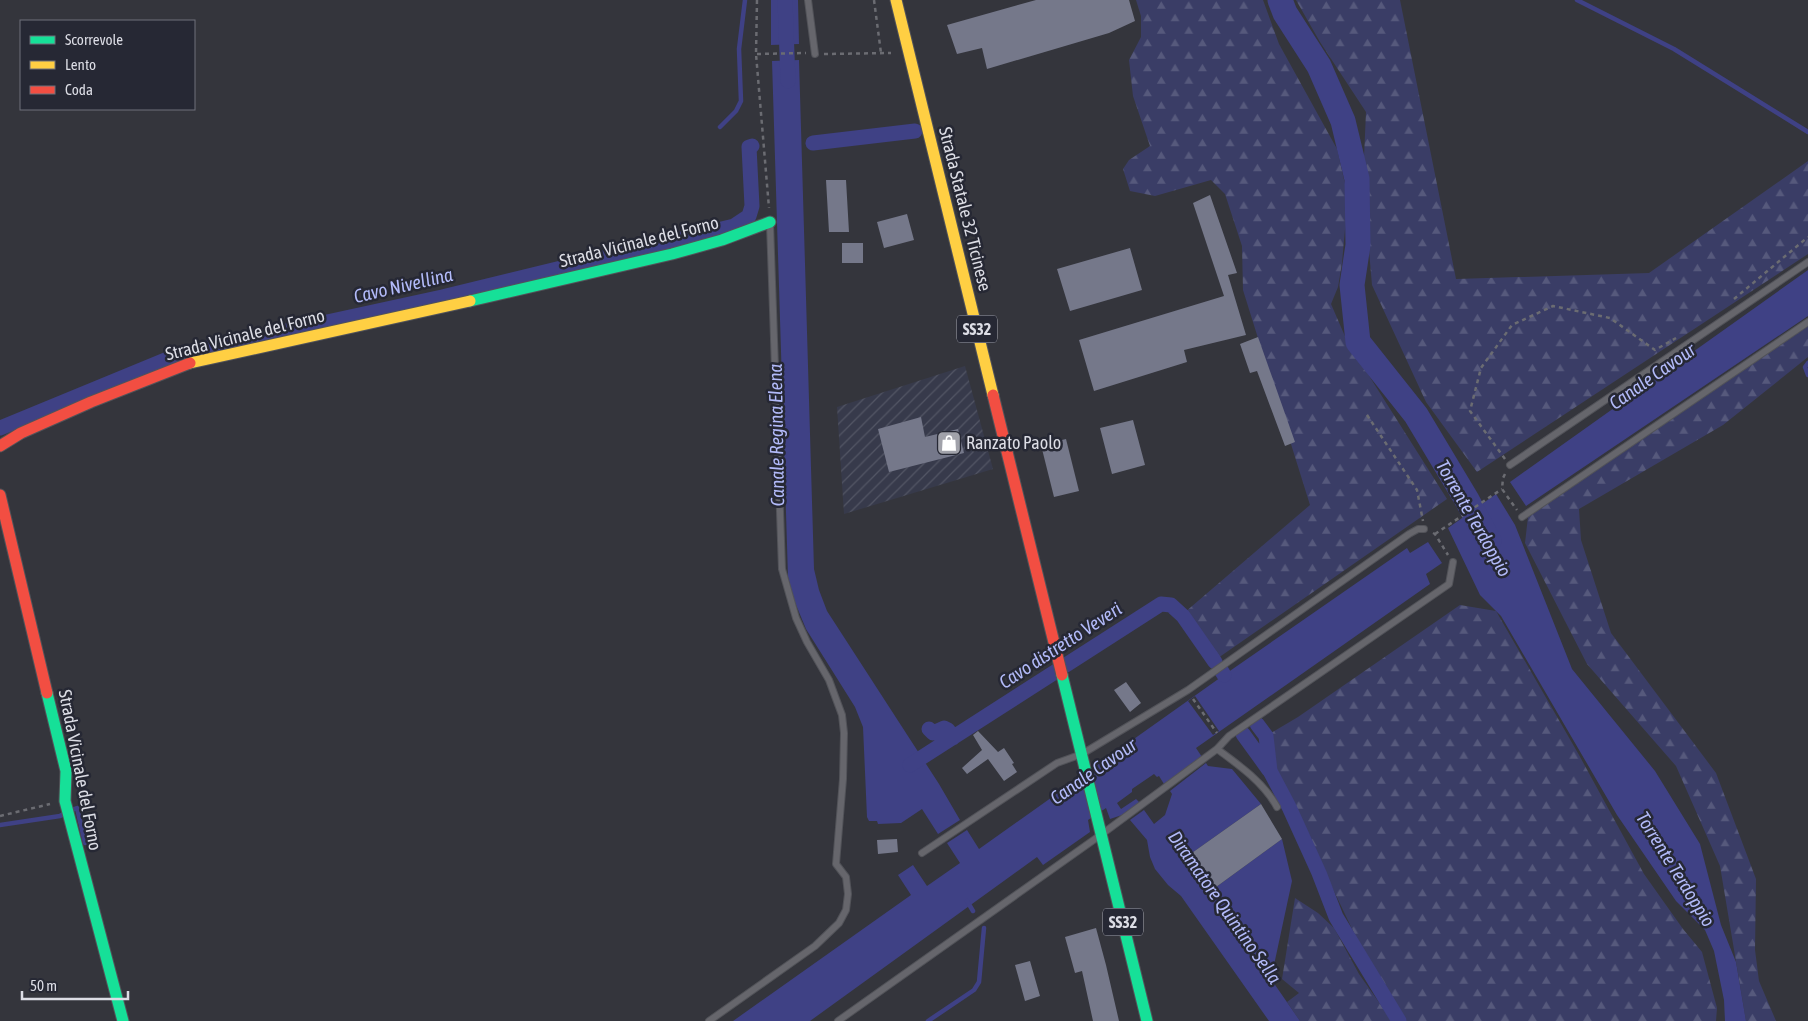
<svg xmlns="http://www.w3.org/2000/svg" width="1808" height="1021" viewBox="0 0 1808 1021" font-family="'Asap Condensed',sans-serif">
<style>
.industrial{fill:url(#industrial-furrows)}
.forest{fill:url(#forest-firs)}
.water{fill:#3f4185}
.pier{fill:#34353c}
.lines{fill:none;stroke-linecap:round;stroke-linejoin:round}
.stream{stroke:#3f4185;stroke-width:4.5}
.canal{stroke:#3f4185;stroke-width:15}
.river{stroke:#3f4185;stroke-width:25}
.building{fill:#75788a}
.lane-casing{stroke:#525359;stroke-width:8}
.fast-casing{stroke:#525359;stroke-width:13}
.slow-casing{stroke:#525359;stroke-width:13}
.jam-casing{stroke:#525359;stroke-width:13}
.path{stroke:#6b6c72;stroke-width:2.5;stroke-dasharray:4 4;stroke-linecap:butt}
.lane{stroke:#66666c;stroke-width:6}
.fast{stroke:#16e098;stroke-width:11}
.slow{stroke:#ffcf43;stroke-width:11}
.jam{stroke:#f24e42;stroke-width:11}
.labels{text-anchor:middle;stroke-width:5;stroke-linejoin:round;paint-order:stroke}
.shield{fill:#262834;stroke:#a5a7b0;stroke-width:1}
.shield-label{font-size:16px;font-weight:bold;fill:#dcdde5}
.street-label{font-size:18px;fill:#dcdde5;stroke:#262834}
.poi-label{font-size:18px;fill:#dcdde5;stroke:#262834;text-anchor:start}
.water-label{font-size:19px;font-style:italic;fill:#b2baf9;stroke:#262834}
</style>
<defs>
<pattern id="industrial-furrows" width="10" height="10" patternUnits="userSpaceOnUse" patternTransform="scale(1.25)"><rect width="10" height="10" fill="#373a4b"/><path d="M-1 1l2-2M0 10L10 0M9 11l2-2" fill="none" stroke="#535665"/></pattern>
<pattern id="forest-firs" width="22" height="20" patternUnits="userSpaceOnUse" patternTransform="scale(1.25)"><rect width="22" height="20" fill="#3a3d66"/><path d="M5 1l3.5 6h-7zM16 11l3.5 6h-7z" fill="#56597c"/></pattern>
</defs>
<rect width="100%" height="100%" fill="#34353c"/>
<path class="industrial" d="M 965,366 L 993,469 L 844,514 L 837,407 Z"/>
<path class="forest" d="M 1136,0 L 1263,0 L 1279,44 L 1337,149 L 1345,184 L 1346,218 L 1342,263 L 1338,287 L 1331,304 L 1347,341 L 1447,499 L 1218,658 L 1184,613 L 1310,505 L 1243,290 L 1242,246 L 1225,194 L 1211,180 L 1155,196 L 1130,191 L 1123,169 L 1129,160 L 1150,146 L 1133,96 L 1129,60 L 1141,37 L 1141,16 Z
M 1296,0 L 1400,0 L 1456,279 L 1649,273 L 1808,161 L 1808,254 L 1477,472 L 1426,402 L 1372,285 L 1363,180 L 1366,112 L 1320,42 Z
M 1808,325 L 1808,357 L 1723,425 L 1579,509 L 1581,540 L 1611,633 L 1716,773 L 1756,879 L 1755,950 L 1759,981 L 1776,1021 L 1746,1021 L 1720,866 L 1676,766 L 1587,664 L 1525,543 L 1528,517 Z
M 1460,605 L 1496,611 L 1579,755 L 1644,874 L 1683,929 L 1702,952 L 1717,1008 L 1716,1021 L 1405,1021 L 1389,998 L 1366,958 L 1275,768 L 1271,733 L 1298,717 Z
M 1295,898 L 1318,913 L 1334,928 L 1359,974 L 1392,1021 L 1300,1021 L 1287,1002 L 1299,993 L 1282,979 Z"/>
<path class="water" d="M 771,0 L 798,0 L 799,44 L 771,45 Z
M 799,60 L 814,569 L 819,590 L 827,611 L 939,784 L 960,820 L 938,834 L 922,809 L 901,823 L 878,824 L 877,821 L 869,821 L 867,817 L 863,727 L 855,707 L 806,629 L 794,600 L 788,577 L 772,61 Z
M 1808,270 L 1808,316 L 1526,506 L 1510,482 Z
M 1496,494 L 1515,525 L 1572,669 L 1655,771 L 1700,844 L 1721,925 L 1736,962 L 1746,1021 L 1725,1021 L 1724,1000 L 1714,951 L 1705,930 L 1676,901 L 1617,815 L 1501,616 L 1480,595 L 1448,528 Z
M 1428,542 L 1442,563 L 1426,574 L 1430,584 L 1196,748 L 1202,757 L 1164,784 L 1159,776 L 1157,777 L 1154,774 L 1132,789 L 1132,792 L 1117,803 L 1121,809 L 1136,799 L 1140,803 L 1122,815 L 1110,819 L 1106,808 L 1088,820 L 1090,832 L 1043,865 L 1037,857 L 810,1021 L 733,1021 L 911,895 L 898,875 L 913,865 L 927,886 L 960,863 L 947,843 L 967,830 L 979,849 L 1224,675 L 1407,548 L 1410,553 Z
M 1206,763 L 1208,766 L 1232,769 L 1261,804 L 1189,855 L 1212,890 L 1282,839 L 1292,881 L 1271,979 L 1300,1021 L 1269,1021 L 1181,896 L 1168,885 L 1155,869 L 1150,857 L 1147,840 L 1130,820 L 1144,810 L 1154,824 L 1165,815 L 1172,794 L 1170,791 Z"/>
<path class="pier" d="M 1195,696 L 1219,731 L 1213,735 L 1188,701 Z"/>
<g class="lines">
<path class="stream" d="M 1577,0 L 1674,49 L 1808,132
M 720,127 L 736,111 L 741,101 L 739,49 L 745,0
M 1808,363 L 1805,367 L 1808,375
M 72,810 L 77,808 L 85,843
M 0,825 L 60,816 L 65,813
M 967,901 L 973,911
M 928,1021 L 974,990 L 979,982 L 984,928"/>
<path class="canal" d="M 785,0 L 788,81
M 813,143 L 915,131
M 0,428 L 180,354 L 442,297 L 734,226 L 749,216 L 752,206 L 749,147 L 752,146
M 1221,670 L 1224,675
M 1257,724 L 1266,736 L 1270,771 L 1289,807 L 1319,873 L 1336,917 L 1399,1021
M 929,729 L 933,733 L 944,728 L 948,730 L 953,738
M 1243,734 L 1269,770
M 910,765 L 1161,604 L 1171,605 L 1183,616 L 1215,662"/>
<path class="river" d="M 1280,0 L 1285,13 L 1319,66 L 1343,121 L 1357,179 L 1358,245 L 1352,285 L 1358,342 L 1416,415 L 1467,500 L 1489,541"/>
</g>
<path class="building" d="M 1036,0 L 1129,0 L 1135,21 L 1109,33 L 987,69 L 982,48 L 957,54 L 947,25 Z
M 826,180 L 846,180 L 849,232 L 829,232 Z
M 1210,195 L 1237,273 L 1228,275 L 1246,335 L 1184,350 L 1187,362 L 1094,391 L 1079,340 L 1224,296 L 1193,203 Z
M 907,214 L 914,240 L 884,248 L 877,222 Z
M 842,243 L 863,243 L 863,263 L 842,263 Z
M 1130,248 L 1142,290 L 1070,311 L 1057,269 Z
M 1258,337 L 1295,442 L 1285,446 L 1257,371 L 1250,373 L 1240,344 Z
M 921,417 L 925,437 L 958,429 L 964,453 L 889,472 L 878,429 Z
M 1133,420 L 1145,465 L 1112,474 L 1100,428 Z
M 1066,439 L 1079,491 L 1054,497 L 1041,445 Z
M 1126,682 L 1141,703 L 1130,712 L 1114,690 Z
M 978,731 L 998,752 L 1004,748 L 1014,763 L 1012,764 L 1017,772 L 1004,781 L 988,759 L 967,774 L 962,768 L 982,750 L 973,735 Z
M 1261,804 L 1282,839 L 1212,890 L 1189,855 Z
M 897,839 L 898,852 L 878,854 L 877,840 Z
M 1096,928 L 1106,965 L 1119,1021 L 1093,1021 L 1082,971 L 1075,973 L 1065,937 Z
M 1030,961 L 1040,996 L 1025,1001 L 1015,965 Z"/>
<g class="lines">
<defs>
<path id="lane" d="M 808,0 L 815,54
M 1510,465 L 1808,262
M 1522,517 L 1808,322
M 1217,749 C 1239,765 1264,783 1277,807
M 922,853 L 1057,763 L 1082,754 L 1188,690 L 1409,534 L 1418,529 L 1424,529
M 709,1021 L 815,946 L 839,923 L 846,910 L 848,894 L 846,877 L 836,864 L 843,779 L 844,733 L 842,715 L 829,680 L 807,642 L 796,618 L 782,569 L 770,224
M 838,1021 L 1102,834 L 1217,749 L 1229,736 L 1449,584 L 1453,562"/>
<path id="fast" d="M 470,301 L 672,254 L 722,240 L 770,222
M 1062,675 L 1147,1021
M 47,693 L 66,771 L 65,801 L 123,1021"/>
<path id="slow" d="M 896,0 L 993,395
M 190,363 L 470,301"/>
<path id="jam" d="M 993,395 L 1062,675
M 0,446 L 21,433 L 91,402 L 190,363
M 0,495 L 47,693"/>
</defs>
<use href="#lane" class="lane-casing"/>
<use href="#fast" class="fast-casing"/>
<use href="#slow" class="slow-casing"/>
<use href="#jam" class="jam-casing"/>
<path class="path" d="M 757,0 L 756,54 L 769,208
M 874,0 L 881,53
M 757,54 L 806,53
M 824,54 L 891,53
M 1734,299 L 1808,237
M 1367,415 L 1417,490 L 1423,521
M 1505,459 L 1470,411 L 1481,368 L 1512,325 L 1553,306 L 1610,318 L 1655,350 L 1676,338
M 1505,474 L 1503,478 L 1502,489 L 1517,510
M 1433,533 L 1435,534 L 1448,555
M 1435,534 L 1502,489
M 1193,699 L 1217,733
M 0,816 L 50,804"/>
<use href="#lane" class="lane"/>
<use href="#fast" class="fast"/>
<use href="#slow" class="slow"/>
<use href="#jam" class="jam"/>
</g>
<defs>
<symbol id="shop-square" viewBox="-11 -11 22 22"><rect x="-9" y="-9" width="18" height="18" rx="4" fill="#a1a2aa" stroke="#262834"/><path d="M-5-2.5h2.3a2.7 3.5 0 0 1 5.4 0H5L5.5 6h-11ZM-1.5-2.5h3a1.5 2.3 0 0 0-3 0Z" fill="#fff"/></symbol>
</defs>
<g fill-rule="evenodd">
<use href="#shop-square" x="935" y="429" width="28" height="28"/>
</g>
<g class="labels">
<g class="shield">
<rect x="957" y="315.5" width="40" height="27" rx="4"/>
<rect x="1103" y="908.5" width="40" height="27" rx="4"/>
</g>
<g class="shield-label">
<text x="977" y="335">SS32</text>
<text x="1123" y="928">SS32</text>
</g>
<g class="street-label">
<text transform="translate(965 209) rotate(76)" y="6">Strada Statale 32 Ticinese</text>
<text transform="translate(639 242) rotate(-14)" y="6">Strada Vicinale del Forno</text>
<text transform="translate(245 335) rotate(-14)" y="6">Strada Vicinale del Forno</text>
<text transform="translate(80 770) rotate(79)" y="6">Strada Vicinale del Forno</text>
</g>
<g class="poi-label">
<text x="966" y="449">Ranzato Paolo</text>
</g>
<g class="water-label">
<text transform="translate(403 285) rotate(-13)" y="7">Cavo Nivellina</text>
<text transform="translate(1652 376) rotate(-35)" y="7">Canale Cavour</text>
<text transform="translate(776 435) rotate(-91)" y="7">Canale Regina Elena</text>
<text transform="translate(1474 518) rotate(60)" y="7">Torrente Terdoppio</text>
<text transform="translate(1060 645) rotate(-33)" y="7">Cavo distretto Veveri</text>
<text transform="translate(1093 771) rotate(-35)" y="7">Canale Cavour</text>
<text transform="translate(1676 869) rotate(58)" y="7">Torrente Terdoppio</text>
<text transform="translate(1225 907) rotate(55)" y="7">Diramatore Quintino Sella</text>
</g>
</g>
<rect x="20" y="20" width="175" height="90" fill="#262834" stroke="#6f707b"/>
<rect x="30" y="36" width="25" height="8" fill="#16e098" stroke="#6f707b"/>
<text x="65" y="45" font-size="15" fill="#dcdde5">Scorrevole</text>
<rect x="30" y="61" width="25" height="8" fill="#ffcf43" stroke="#6f707b"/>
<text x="65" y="70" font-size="15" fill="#dcdde5">Lento</text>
<rect x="30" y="86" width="25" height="8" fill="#f24e42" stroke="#6f707b"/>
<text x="65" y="95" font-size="15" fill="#dcdde5">Coda</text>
<path d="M22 991v8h106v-8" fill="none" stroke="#dcdde5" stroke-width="2.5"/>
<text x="30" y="991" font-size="15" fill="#dcdde5" stroke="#262834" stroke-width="4" paint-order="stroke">50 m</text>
</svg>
